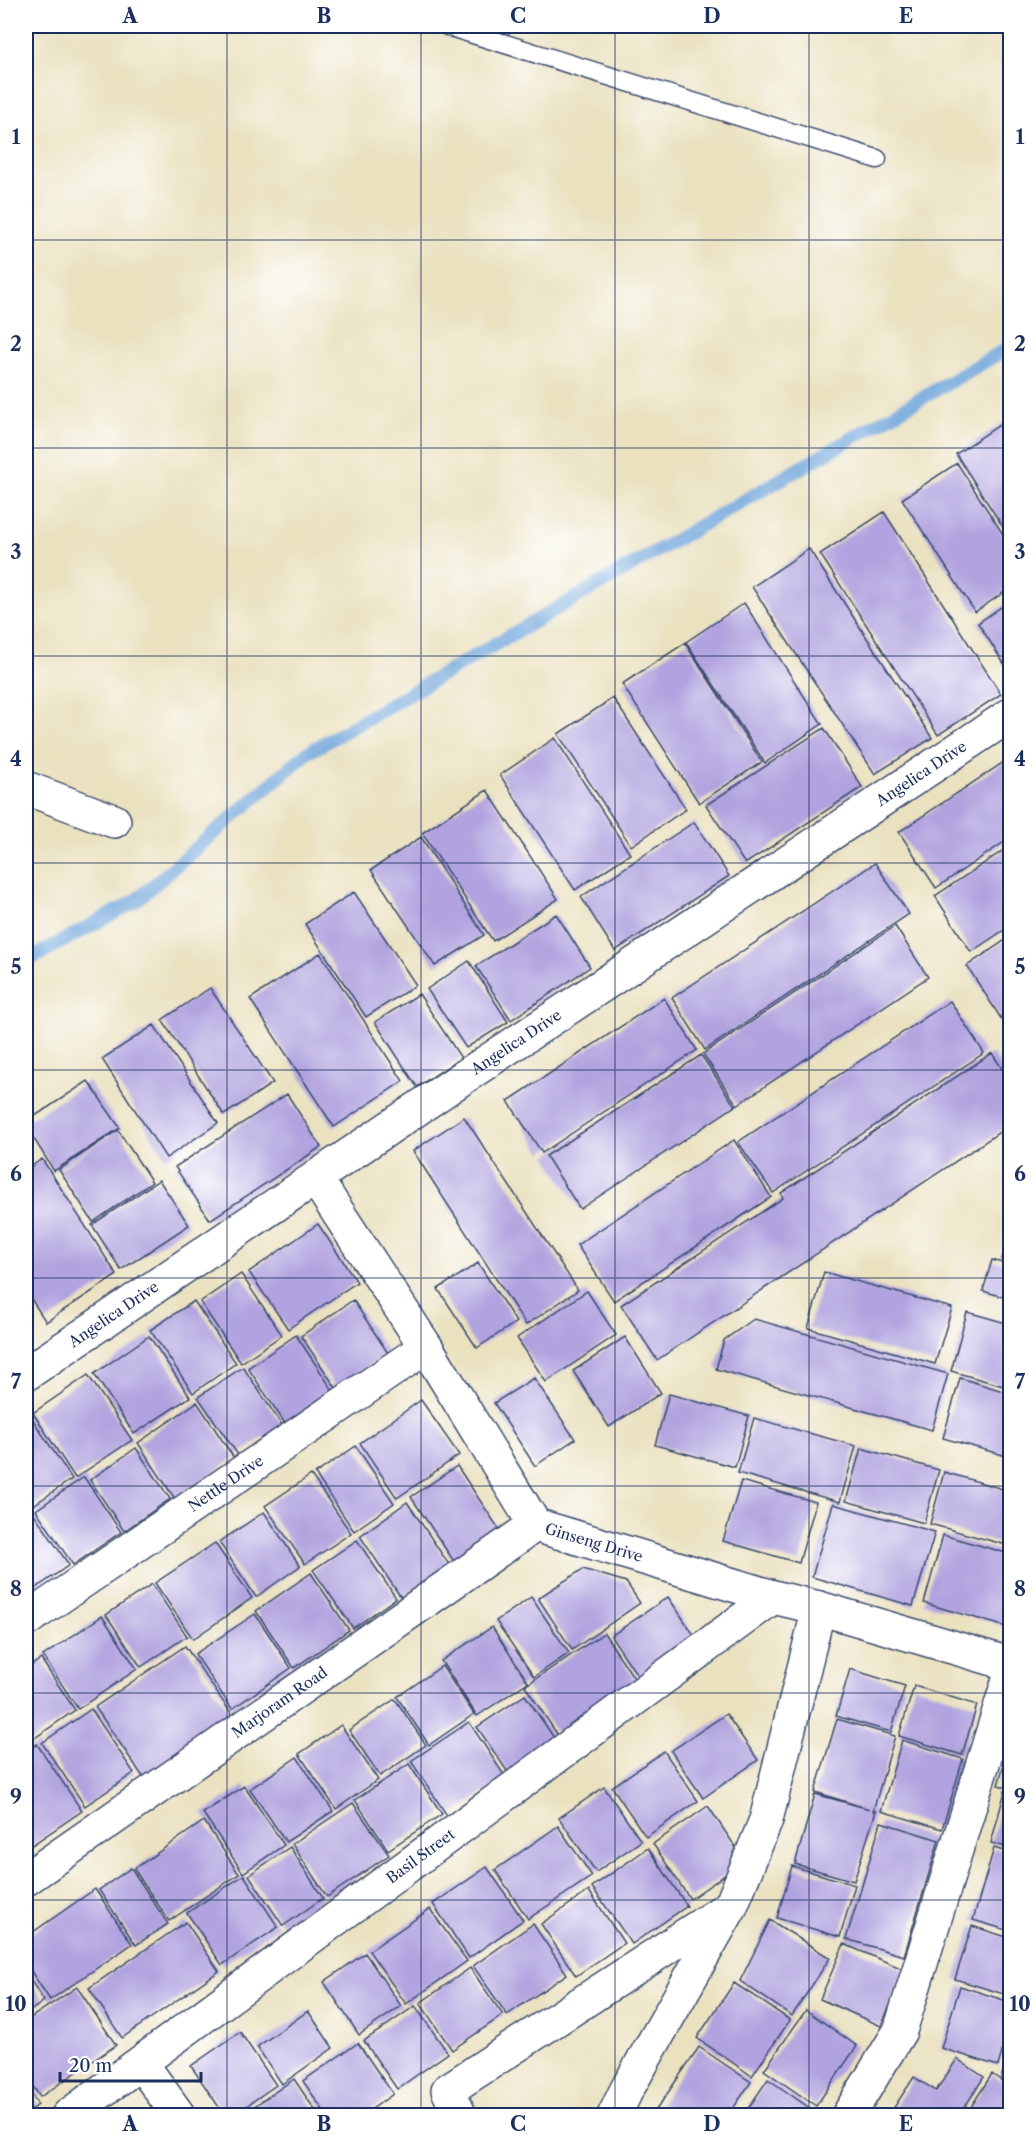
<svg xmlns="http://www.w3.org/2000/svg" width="1036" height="2141" viewBox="0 0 1036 2141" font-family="'Libre Caslon Text',serif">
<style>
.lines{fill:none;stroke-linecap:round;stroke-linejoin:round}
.stream{stroke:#6ba2d9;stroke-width:14}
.building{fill:#b0a3df}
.service-casing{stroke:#3a4a6d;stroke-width:21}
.minor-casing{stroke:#3a4a6d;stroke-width:36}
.service{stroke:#fff;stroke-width:18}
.minor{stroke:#fff;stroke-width:33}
.grid{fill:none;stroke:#1b2f5e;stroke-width:1.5;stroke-opacity:0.55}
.labels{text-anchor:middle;stroke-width:5;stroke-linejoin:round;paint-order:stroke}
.street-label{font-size:15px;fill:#1b2f5e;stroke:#fff}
.neatline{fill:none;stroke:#1b2f5e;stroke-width:2}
.grid-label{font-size:20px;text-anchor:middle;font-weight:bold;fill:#1b2f5e}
</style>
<rect width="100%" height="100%" fill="#fff"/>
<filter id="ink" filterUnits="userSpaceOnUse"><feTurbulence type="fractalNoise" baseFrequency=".0167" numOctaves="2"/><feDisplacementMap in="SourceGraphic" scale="12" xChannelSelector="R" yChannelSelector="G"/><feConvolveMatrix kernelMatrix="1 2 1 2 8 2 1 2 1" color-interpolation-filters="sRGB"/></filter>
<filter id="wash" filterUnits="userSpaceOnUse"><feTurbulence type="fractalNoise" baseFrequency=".008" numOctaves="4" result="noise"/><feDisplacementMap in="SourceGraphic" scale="24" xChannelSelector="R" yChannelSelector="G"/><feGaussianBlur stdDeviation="1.35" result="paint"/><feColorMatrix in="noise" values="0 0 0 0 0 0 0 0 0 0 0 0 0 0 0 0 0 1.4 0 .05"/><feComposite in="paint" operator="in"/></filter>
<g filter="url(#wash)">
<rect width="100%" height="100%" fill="#eae1bf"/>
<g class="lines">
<path class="stream" d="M 26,961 L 134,902 L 307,753 L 1010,347"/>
</g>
<g id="blocks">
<path class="building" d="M 1010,418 L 1010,538 L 956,454 Z
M 957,463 L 1010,545 L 1010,588 L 975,612 L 902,499 Z
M 884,512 L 1001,694 L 938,735 L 820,554 Z
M 809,549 L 932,738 L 875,774 L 752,587 Z
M 1010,601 L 1010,673 L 978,623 Z
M 744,603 L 822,724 L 765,763 L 686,642 Z
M 685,643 L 762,762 L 699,803 L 622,684 Z
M 613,698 L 686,809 L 631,846 L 558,734 Z
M 824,728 L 862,787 L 745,864 L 706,805 Z
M 555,738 L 630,854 L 575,890 L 500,775 Z
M 1010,758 L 1010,838 L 936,888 L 899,832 Z
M 487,790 L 558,899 L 493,941 L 422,833 Z
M 694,822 L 729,876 L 615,951 L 581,897 Z
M 421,837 L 484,935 L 435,966 L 371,870 Z
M 1010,846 L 1010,926 L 971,952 L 935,896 Z
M 875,863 L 909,914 L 705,1050 L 672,998 Z
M 354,892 L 416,985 L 366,1017 L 305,924 Z
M 556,914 L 590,967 L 511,1020 L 476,966 Z
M 895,926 L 928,977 L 737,1105 L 703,1054 Z
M 1010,937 L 1010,1015 L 1002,1020 L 967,966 Z
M 320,953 L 403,1081 L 334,1127 L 250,999 Z
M 469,961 L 508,1022 L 466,1048 L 427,989 Z
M 210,988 L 273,1083 L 224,1115 L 162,1020 Z
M 419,994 L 461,1058 L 417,1087 L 375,1022 Z
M 664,998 L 697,1050 L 542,1153 L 508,1101 Z
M 950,1001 L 984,1053 L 773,1193 L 738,1142 Z
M 154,1025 L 218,1123 L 166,1158 L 102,1059 Z
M 992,1053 L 1010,1081 L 1010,1125 L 657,1360 L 621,1305 L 783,1198 L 781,1193 Z
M 701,1055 L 735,1106 L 580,1209 L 546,1156 Z
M 88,1081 L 120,1128 L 54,1171 L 26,1126 L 26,1122 Z
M 287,1094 L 321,1147 L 210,1220 L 175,1167 Z
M 464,1117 L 578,1290 L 526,1325 L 413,1151 Z
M 118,1130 L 152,1182 L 93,1222 L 59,1170 Z
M 734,1140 L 771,1197 L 614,1301 L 577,1245 Z
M 42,1159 L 117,1275 L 46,1322 L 26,1291 L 26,1170 Z
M 159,1180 L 189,1225 L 121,1270 L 92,1225 Z
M 318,1224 L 357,1282 L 288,1329 L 249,1272 Z
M 1010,1232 L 1010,1262 L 1002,1259 Z
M 992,1260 L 1010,1265 L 1010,1299 L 983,1291 Z
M 478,1263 L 516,1322 L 477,1348 L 438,1289 Z
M 824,1272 L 952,1308 L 935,1364 L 808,1328 Z
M 241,1274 L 282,1335 L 241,1363 L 200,1302 Z
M 587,1291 L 616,1335 L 546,1382 L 517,1338 Z
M 353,1300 L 388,1353 L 336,1388 L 301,1336 Z
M 194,1301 L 236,1363 L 193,1393 L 150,1330 Z
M 967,1312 L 1010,1324 L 1010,1388 L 951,1371 Z
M 754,1319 L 948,1374 L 932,1430 L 716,1369 L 724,1340 Z
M 296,1335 L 334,1392 L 286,1425 L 248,1368 Z
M 149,1336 L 190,1397 L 134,1434 L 94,1374 Z
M 625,1337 L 661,1393 L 609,1427 L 573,1371 Z
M 243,1367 L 282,1425 L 238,1455 L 198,1397 Z
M 88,1375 L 132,1440 L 75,1478 L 33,1413 Z
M 534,1378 L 575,1439 L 535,1466 L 494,1403 Z
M 960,1378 L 1010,1393 L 1010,1457 L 943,1438 Z
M 669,1394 L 749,1416 L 735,1467 L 655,1445 Z
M 421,1400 L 459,1455 L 397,1498 L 360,1443 Z
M 197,1402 L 234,1458 L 175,1499 L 138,1443 Z
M 29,1414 L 72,1479 L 29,1508 L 26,1503 L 26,1416 Z
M 754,1418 L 856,1446 L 840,1502 L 738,1473 Z
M 356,1446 L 394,1503 L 354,1531 L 315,1474 Z
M 136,1448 L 170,1499 L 124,1531 L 90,1480 Z
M 861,1448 L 939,1470 L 924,1523 L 846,1501 Z
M 457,1466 L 501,1532 L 455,1563 L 411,1497 Z
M 944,1472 L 1010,1491 L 1010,1546 L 930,1524 Z
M 311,1475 L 351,1533 L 305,1564 L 265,1506 Z
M 84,1477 L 121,1532 L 73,1565 L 36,1510 Z
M 741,1481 L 816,1502 L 799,1563 L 723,1541 Z
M 407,1502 L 450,1566 L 402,1599 L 360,1536 Z
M 833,1504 L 935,1532 L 913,1606 L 812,1577 Z
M 33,1512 L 69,1565 L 26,1595 L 26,1517 Z
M 264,1512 L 300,1566 L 256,1597 L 219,1542 Z
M 943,1535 L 1010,1554 L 1010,1628 L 924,1603 Z
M 357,1540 L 396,1598 L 353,1628 L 313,1570 Z
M 215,1543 L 252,1598 L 193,1639 L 155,1583 Z
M 583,1569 L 626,1582 L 640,1603 L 572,1650 L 538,1598 Z
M 311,1573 L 349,1630 L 294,1668 L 256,1611 Z
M 152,1584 L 187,1636 L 141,1667 L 106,1615 Z
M 531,1597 L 569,1653 L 534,1677 L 496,1621 Z
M 668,1597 L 701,1645 L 643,1684 L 611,1636 Z
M 255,1614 L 291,1668 L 232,1709 L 195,1654 Z
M 102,1616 L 137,1669 L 78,1709 L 43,1656 Z
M 492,1627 L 528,1682 L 477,1716 L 441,1661 Z
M 604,1633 L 642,1690 L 563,1743 L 525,1686 Z
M 185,1646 L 233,1716 L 143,1777 L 95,1707 Z
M 41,1659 L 75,1710 L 26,1744 L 26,1669 Z
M 442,1666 L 474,1714 L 429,1745 L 397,1697 Z
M 850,1669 L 905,1686 L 891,1732 L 836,1716 Z
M 914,1686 L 977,1705 L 962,1755 L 899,1736 Z
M 525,1695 L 557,1742 L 509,1774 L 477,1727 Z
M 395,1699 L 426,1745 L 380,1776 L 349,1730 Z
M 91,1709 L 134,1773 L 85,1806 L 42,1743 Z
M 726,1714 L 758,1760 L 703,1798 L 671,1751 Z
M 837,1719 L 895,1736 L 873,1811 L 876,1811 L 854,1881 L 795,1864 L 815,1794 L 869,1809 L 815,1792 Z
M 469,1722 L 506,1778 L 448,1817 L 411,1761 Z
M 341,1725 L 378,1780 L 336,1809 L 299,1754 Z
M 902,1740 L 963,1759 L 942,1829 L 881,1811 Z
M 37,1744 L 82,1811 L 26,1849 L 26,1752 Z
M 1010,1744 L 1010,1788 L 998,1785 Z
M 664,1751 L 698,1801 L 646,1837 L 612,1787 Z
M 297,1757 L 333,1811 L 286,1842 L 250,1789 Z
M 409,1764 L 442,1814 L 388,1850 L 355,1800 Z
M 244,1786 L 284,1845 L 243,1873 L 203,1813 Z
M 604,1787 L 641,1841 L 596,1872 L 559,1818 Z
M 1005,1791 L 1010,1793 L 1010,1848 L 991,1843 Z
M 353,1803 L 389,1855 L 327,1897 L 292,1844 Z
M 708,1806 L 745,1861 L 690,1899 L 653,1844 Z
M 204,1821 L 239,1874 L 169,1921 L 134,1869 Z
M 881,1822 L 939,1840 L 904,1956 L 846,1939 Z
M 558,1826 L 592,1876 L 528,1919 L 495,1870 Z
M 290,1847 L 323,1898 L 283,1926 L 249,1875 Z
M 648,1848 L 687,1906 L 632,1944 L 592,1887 Z
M 994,1848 L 1010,1853 L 1010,1931 L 973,1920 Z
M 792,1866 L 855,1885 L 840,1937 L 777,1918 Z
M 487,1867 L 523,1920 L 469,1958 L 433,1904 Z
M 131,1868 L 168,1924 L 136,1945 L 99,1890 Z
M 244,1875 L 278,1927 L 222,1965 L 187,1913 Z
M 95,1889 L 132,1944 L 50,2000 L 26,1964 L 26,1937 Z
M 589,1891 L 624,1943 L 576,1976 L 541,1924 Z
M 430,1909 L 467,1961 L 406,2004 L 369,1951 Z
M 770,1920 L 830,1958 L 792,2016 L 740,1981 Z
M 186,1922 L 219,1971 L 122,2038 L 89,1988 Z
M 533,1924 L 567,1974 L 507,2015 L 473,1966 Z
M 972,1926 L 1010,1938 L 1010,1996 L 955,1979 Z
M 844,1944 L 905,1970 L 881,2026 L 820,1999 Z
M 365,1953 L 401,2006 L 359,2035 L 324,1982 Z
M 470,1968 L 503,2015 L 452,2050 L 420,2003 Z
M 26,1973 L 44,2001 L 26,2014 Z
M 734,1983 L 790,2020 L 752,2076 L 697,2038 Z
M 960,1986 L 1010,2002 L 1010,2024 L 998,2066 L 941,2048 Z
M 77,1987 L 116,2045 L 40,2097 L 26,2076 L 26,2021 Z
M 415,2006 L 448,2053 L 397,2089 L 364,2041 Z
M 806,2010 L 857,2046 L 816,2106 L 764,2070 Z
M 308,2011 L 333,2048 L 282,2084 L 257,2047 Z
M 240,2032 L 276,2085 L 232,2116 L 225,2116 L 191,2066 Z
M 358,2043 L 393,2094 L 362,2116 L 327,2116 L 303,2081 Z
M 699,2047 L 751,2082 L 728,2116 L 657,2116 L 654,2113 Z
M 1010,2050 L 1010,2081 L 1001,2078 Z
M 957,2059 L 984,2077 L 959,2116 L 904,2116 L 893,2109 L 914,2077 L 936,2091 Z
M 992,2074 L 1010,2087 L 1010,2116 L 965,2116 Z
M 294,2079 L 319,2116 L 240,2116 Z
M 768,2079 L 814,2111 L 811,2116 L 743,2116 Z
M 26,2086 L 38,2105 L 26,2114 Z"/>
</g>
</g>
<g filter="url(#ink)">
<use href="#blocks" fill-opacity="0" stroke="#3a4a6d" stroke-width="1.5"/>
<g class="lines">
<defs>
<path id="service" d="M 447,26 L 877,159"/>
<g id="minor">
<path d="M 26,788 L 114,821"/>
<path id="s1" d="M 316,1179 L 426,1347 L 535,1525 L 773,1597 L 819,1608 L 1010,1664"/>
<path id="s2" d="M 26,1374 L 464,1077 L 1010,715"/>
<path id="s3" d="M 26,1620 L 426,1347"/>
<path id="s4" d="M 26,1879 L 535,1525"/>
<path d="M 141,2063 L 179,2116"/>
<path id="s5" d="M 68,2116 L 773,1597"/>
<path d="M 460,2116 L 448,2090 L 727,1908"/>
<path d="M 614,2116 L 626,2091 L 731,1906 L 766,1820 L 819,1608"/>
<path d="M 848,2116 L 900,2031 L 1010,1676"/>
</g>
</defs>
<use href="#service" class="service-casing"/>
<use href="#minor" class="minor-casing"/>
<use href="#service" class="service"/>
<use href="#minor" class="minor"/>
</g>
</g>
<path class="grid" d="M 227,26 L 227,2116M 421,26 L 421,2116M 615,26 L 615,2116M 809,26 L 809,2116M 26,240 L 1010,240M 26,448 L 1010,448M 26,656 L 1010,656M 26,863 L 1010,863M 26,1070 L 1010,1070M 26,1278 L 1010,1278M 26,1486 L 1010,1486M 26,1693 L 1010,1693M 26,1900 L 1010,1900"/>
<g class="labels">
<g class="street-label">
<text dy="5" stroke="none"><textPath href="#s2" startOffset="1078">Angelica Drive</textPath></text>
<text dy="5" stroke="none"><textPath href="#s2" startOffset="592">Angelica Drive</textPath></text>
<text dy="5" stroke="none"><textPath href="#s2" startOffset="106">Angelica Drive</textPath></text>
<text dy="5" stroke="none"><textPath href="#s3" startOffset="242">Nettle Drive</textPath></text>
<text dy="5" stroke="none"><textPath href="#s1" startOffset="471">Ginseng Drive</textPath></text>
<text dy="5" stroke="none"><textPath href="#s4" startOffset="309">Marjoram Road</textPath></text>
<text dy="5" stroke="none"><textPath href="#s5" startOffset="438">Basil Street</textPath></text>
</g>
</g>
<rect width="1036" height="2141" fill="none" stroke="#fff" stroke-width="66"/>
<path d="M60 2072v9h141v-9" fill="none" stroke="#1b2f5e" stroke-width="3"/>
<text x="69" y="2072" font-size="18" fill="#1b2f5e" stroke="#ffffff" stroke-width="4.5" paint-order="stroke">20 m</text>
<rect x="33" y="33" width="970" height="2075" class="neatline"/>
<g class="grid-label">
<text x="130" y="23">A</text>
<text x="324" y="23">B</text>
<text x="518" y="23">C</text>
<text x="712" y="23">D</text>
<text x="906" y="23">E</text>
<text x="16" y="144">1</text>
<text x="1020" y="144">1</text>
<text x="16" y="351">2</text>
<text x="1020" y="351">2</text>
<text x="16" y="559">3</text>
<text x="1020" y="559">3</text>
<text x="16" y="766">4</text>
<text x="1020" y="766">4</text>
<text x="16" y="974">5</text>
<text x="1020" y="974">5</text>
<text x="16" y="1181">6</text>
<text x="1020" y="1181">6</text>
<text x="16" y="1389">7</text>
<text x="1020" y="1389">7</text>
<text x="16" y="1596">8</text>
<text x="1020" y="1596">8</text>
<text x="16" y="1804">9</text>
<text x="1020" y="1804">9</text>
<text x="16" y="2011">10</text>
<text x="1020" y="2011">10</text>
<text x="130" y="2131">A</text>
<text x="324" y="2131">B</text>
<text x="518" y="2131">C</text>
<text x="712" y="2131">D</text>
<text x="906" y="2131">E</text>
</g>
</svg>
